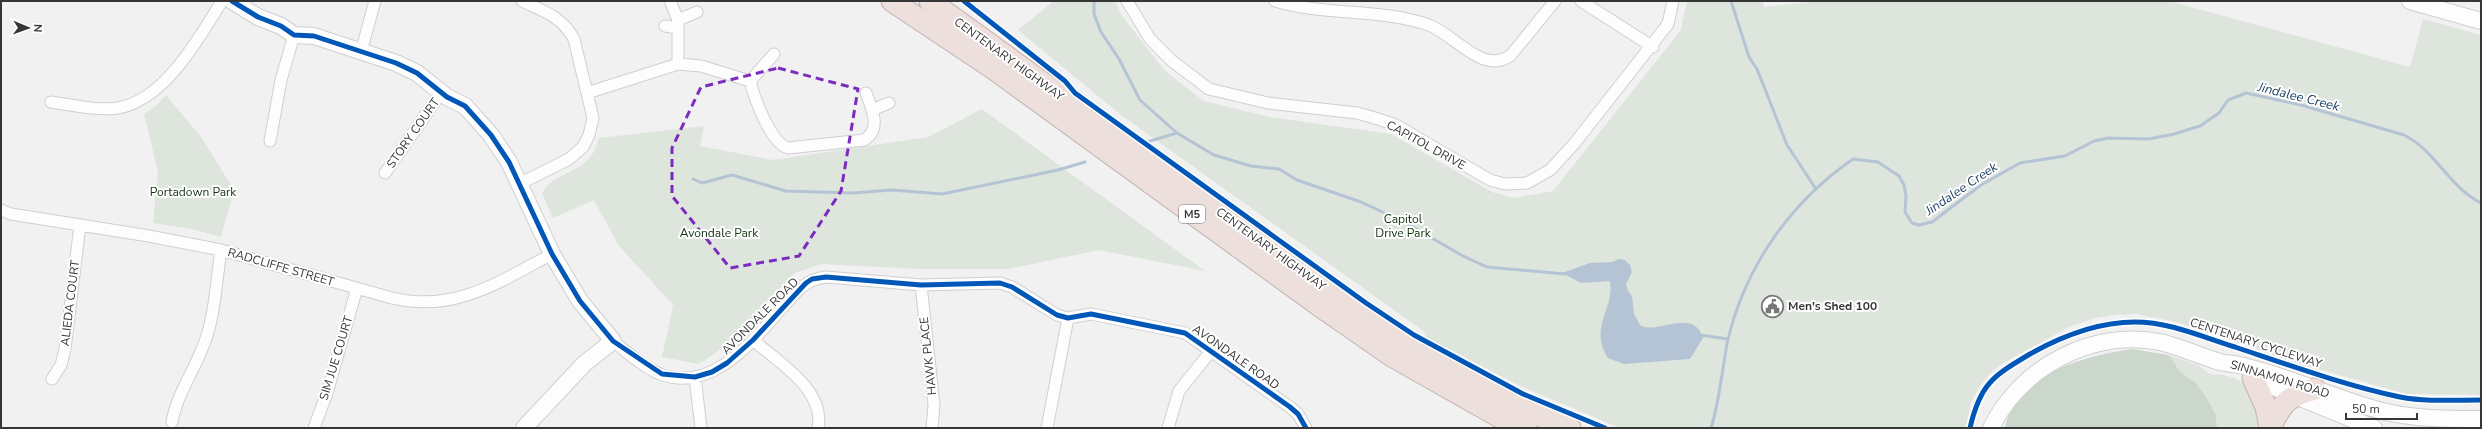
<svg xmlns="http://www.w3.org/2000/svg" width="2482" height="429" viewBox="0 0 2482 429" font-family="'Nunito Sans',sans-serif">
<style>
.green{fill:#dee5dd}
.forest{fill:#cbd7ca}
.water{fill:#b5c4d5}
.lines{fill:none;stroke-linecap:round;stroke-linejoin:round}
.stream{stroke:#b5c4d5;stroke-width:3}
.street-casing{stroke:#d0cfd0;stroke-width:13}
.secondary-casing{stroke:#d0cfd0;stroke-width:18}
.highway-casing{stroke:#c1b3af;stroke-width:23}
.street{stroke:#fdfdfd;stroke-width:11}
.secondary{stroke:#fdfdfd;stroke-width:16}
.highway{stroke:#eddfdb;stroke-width:21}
.cycleway-casing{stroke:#fff;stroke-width:8}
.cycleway{stroke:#0057b8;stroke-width:5}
.marked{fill:none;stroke:#7b2cbf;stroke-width:3;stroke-dasharray:8 5;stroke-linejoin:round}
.labels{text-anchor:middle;stroke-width:4;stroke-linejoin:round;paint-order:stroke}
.shield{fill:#fff;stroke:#737273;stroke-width:1}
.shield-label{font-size:11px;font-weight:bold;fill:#373637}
.street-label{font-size:12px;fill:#373637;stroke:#fff}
.park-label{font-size:12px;fill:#11330f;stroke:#fff}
.poi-label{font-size:12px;font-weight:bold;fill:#373637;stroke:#fff;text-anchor:start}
.water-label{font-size:13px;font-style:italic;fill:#1e4164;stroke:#fff}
</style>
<rect width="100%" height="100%" fill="#f2f1f2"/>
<path class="green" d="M 1054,1 L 1115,1 L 1122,16 L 1165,71 L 1204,101 L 1270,117 L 1391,134 L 1492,192 L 1514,198 L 1553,191 L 1681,30 L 1687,1 L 1763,1 L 1764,7 L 1817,1 L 2169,1 L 2410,67 L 2423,19 L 2481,35 L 2481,395 L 2407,394 L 2304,365 L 2176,322 L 2135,314 L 2113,315 L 2095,318 L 2071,326 L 1998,366 L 1983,381 L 1971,402 L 1966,428 L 1620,428 L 1522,387 L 1424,336 L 1426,333 L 1121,115 L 1018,30 Z
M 166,95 L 201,137 L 234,190 L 221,237 L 192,229 L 153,223 L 158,172 L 144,114 L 156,106 Z
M 982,109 L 1205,271 L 1099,250 L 1009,269 L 920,269 L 821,264 L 795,273 L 734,340 L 705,360 L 698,364 L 662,357 L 673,305 L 619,246 L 594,200 L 553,218 L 542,193 C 552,174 581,173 593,153 C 596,149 597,143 599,138 L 704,126 L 700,146 L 773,160 L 928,137 Z
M 2169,355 L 2198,365 L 2210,374 C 2249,374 2254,395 2262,428 L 2217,428 L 2216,415 L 2206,397 L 2196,383 L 2180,372 Z"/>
<path class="forest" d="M 2132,349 L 2169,355 L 2180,372 L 2196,383 L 2206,397 L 2216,415 L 2217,428 L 2005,428 C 2016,373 2085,356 2132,349 Z"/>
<path class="water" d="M 1619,259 L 1625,260 L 1630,265 L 1632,272 L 1626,284 L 1628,291 L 1632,296 L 1634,314 L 1640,325 C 1655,336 1694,306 1703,338 L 1690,359 L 1624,364 L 1608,358 C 1588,327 1615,309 1610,281 L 1581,283 L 1562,273 L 1590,263 L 1612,262 Z"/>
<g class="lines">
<path class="stream" d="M 1094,1 L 1094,14 L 1101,32 L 1119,59 L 1140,100 L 1177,133 L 1214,155 L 1251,166 L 1279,169 L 1297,180 L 1361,202 L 1406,223 L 1463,256 L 1487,267 L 1565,274
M 1731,1 L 1749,57 L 1757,69 L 1787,145 L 1816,189
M 1150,141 L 1177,133
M 693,179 L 702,183 L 732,175 L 786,191 L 852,193 L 892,190 L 942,194 L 1058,170 L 1085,162
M 1700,335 L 1728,339
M 1711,428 C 1720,399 1722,369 1728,339 C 1746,265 1791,202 1853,159 L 1878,162 L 1899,176 L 1904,185 L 1906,196 L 1905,212 L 1912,223 L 1919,225 L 1932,222 L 1981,185 L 2020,163 L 2065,156 L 2094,141 L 2108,138 L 2149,139 L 2174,134 L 2200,126 L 2219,113 L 2228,100 L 2246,93 L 2301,105 L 2404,135 C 2436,151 2449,187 2481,203"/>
<defs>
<path id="street" d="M 1127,1 L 1150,39 L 1172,61 L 1209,89 L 1268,103 L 1357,113 L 1375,118 L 1396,125 L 1490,180 L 1505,184 L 1527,183 L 1550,170 L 1574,144 L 1668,24 L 1673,1
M 1275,1 C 1325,16 1380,8 1429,25 C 1455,35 1483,76 1511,55 L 1555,1
M 1581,1 L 1653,47
M 671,3 L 678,20 L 697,12
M 665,26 L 678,28
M 361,52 L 375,1
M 678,64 L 678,20
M 750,81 L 774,54
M 587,93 L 678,64 L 701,66 L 750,81 C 754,97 771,144 788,148 L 864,140 C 882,129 872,109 866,93
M 51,102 C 72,105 97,111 118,108 C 165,100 199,38 222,1
M 872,110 L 889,103
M 270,141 L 281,80 L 294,35
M 385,173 L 441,93
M 521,183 L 569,159 L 583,147 L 589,135 L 593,118 L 574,39 C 561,16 545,12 522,1
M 1,210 L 11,214 L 149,236 L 221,250 L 392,298 C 454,313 499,282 552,254
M 921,285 L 934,405 L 932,428
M 753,340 C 778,362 826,390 818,428
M 613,341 C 627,352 643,367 660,374 C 713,394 753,340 783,307 C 797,291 804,280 826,277 L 921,285 L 1000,283 L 1012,287 L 1057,315 L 1068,318 L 1091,314 L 1185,333 L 1290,407 L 1298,414 L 1306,428
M 695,377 L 701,428
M 52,379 L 61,365 L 65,349 L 80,225
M 172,422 C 177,395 192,374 202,349 C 215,319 216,283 221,250
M 314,428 L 327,393 L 357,288
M 1047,428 L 1068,318
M 1168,428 L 1179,391 L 1211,351"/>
<path id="secondary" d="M 232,1 L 258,17 L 281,26 L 294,35 L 314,36 L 396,63 L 417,73 L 447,97 L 465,106 L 491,135 L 509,162 L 552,254 L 580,301 L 613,341 L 584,364 L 524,428
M 2410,1 L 2481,21
M 2259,381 L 2374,428
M 1991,428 C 2021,367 2092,329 2160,342 C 2181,347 2200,356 2220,362 C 2229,364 2238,364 2247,367 C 2293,378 2336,399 2382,411 C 2414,419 2448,419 2481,419"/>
<path id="highway" d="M 892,1 L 994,69 L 1317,304 L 1392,356 L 1498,416 L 1526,428
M 930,1 L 1381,328 C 1441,367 1503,402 1570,428
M 2253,378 L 2266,407 L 2270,428
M 2270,428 C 2282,403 2287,396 2315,389"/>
</defs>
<use href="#street" class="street-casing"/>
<use href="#secondary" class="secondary-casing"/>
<use href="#highway" class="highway-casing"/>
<use href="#street" class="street"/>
<use href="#secondary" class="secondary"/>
<use href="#highway" class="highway"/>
<defs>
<path id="cycleway" d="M 232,1 L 258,17 L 281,26 L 294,35 L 314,36 L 396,63 L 417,73 L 447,97 L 465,106 L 491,135 L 509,162 L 552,254 L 580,301 L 613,341 L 662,374 L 695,377 L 712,372 L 727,363 L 753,340 L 806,283 L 812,279 L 826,277 L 921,285 L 1000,283 L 1012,287 L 1057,315 L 1068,318 L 1091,314 L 1185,333 L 1290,407 L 1298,414 L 1306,428
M 964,1 L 1065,81 L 1075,93 L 1366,303 L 1414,335 L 1523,394 L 1605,428
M 1970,428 C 1980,384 1993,376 2030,354 C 2062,336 2098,322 2135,322 C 2170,322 2202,337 2235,347 C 2289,365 2344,385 2400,397 C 2426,402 2454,400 2481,400"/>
</defs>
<use href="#cycleway" class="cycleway-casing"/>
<use href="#cycleway" class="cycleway"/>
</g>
<path class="marked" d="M 778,68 L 858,89 L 841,191 L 799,256 L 730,268 L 672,196 L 672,148 L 701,87 Z"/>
<defs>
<symbol id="civic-ring" viewBox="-11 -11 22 22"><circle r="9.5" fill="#fff" stroke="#787778" stroke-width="1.5"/><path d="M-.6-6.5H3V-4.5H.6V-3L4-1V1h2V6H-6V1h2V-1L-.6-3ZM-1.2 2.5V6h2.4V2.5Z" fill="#787778"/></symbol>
</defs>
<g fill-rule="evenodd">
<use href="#civic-ring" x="1760" y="294" width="25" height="25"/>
</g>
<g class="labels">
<rect class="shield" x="1179" y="205" width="26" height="18" rx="3"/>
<g class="shield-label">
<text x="1192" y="218">M5</text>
</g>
<g class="street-label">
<text transform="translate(1009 59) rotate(36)" y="4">CENTENARY HIGHWAY</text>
<text transform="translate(413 133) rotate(-55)" y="4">STORY COURT</text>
<text transform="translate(1426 145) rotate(29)" y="4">CAPITOL DRIVE</text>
<text transform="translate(1271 249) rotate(36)" y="4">CENTENARY HIGHWAY</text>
<text transform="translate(281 267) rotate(16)" y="4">RADCLIFFE STREET</text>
<text transform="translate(70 303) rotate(-83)" y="4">ALIEDA COURT</text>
<text transform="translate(760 316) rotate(-45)" y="4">AVONDALE ROAD</text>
<text transform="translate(2256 343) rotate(18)" y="4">CENTENARY CYCLEWAY</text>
<text transform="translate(928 356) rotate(-96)" y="4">HAWK PLACE</text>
<text transform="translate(1236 357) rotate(35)" y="4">AVONDALE ROAD</text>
<text transform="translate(336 358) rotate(-73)" y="4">SIM JUE COURT</text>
<text transform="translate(2280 379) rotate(17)" y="4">SINNAMON ROAD</text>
</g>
<g class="park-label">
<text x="193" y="196">Portadown Park</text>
<text x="1403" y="223">Capitol<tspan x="1403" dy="14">Drive Park</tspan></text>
<text x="719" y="237">Avondale Park</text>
</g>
<g class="poi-label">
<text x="1788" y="310">Men's Shed 100</text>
</g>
<g class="water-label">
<text transform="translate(2299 96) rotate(14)" y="5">Jindalee Creek</text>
<text transform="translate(1961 188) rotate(-34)" y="5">Jindalee Creek</text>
</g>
</g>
<rect width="2482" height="429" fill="none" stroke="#373637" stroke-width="4"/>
<g transform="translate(28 28) rotate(92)" stroke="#ffffff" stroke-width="3" paint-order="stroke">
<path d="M0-3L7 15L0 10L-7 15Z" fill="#373637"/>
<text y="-6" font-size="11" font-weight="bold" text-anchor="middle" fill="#373637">N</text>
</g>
<path d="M2346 413v6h71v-6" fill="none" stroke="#373637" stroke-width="2"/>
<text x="2352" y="413" font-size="12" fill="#373637" stroke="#ffffff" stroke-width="3" paint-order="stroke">50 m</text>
</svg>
